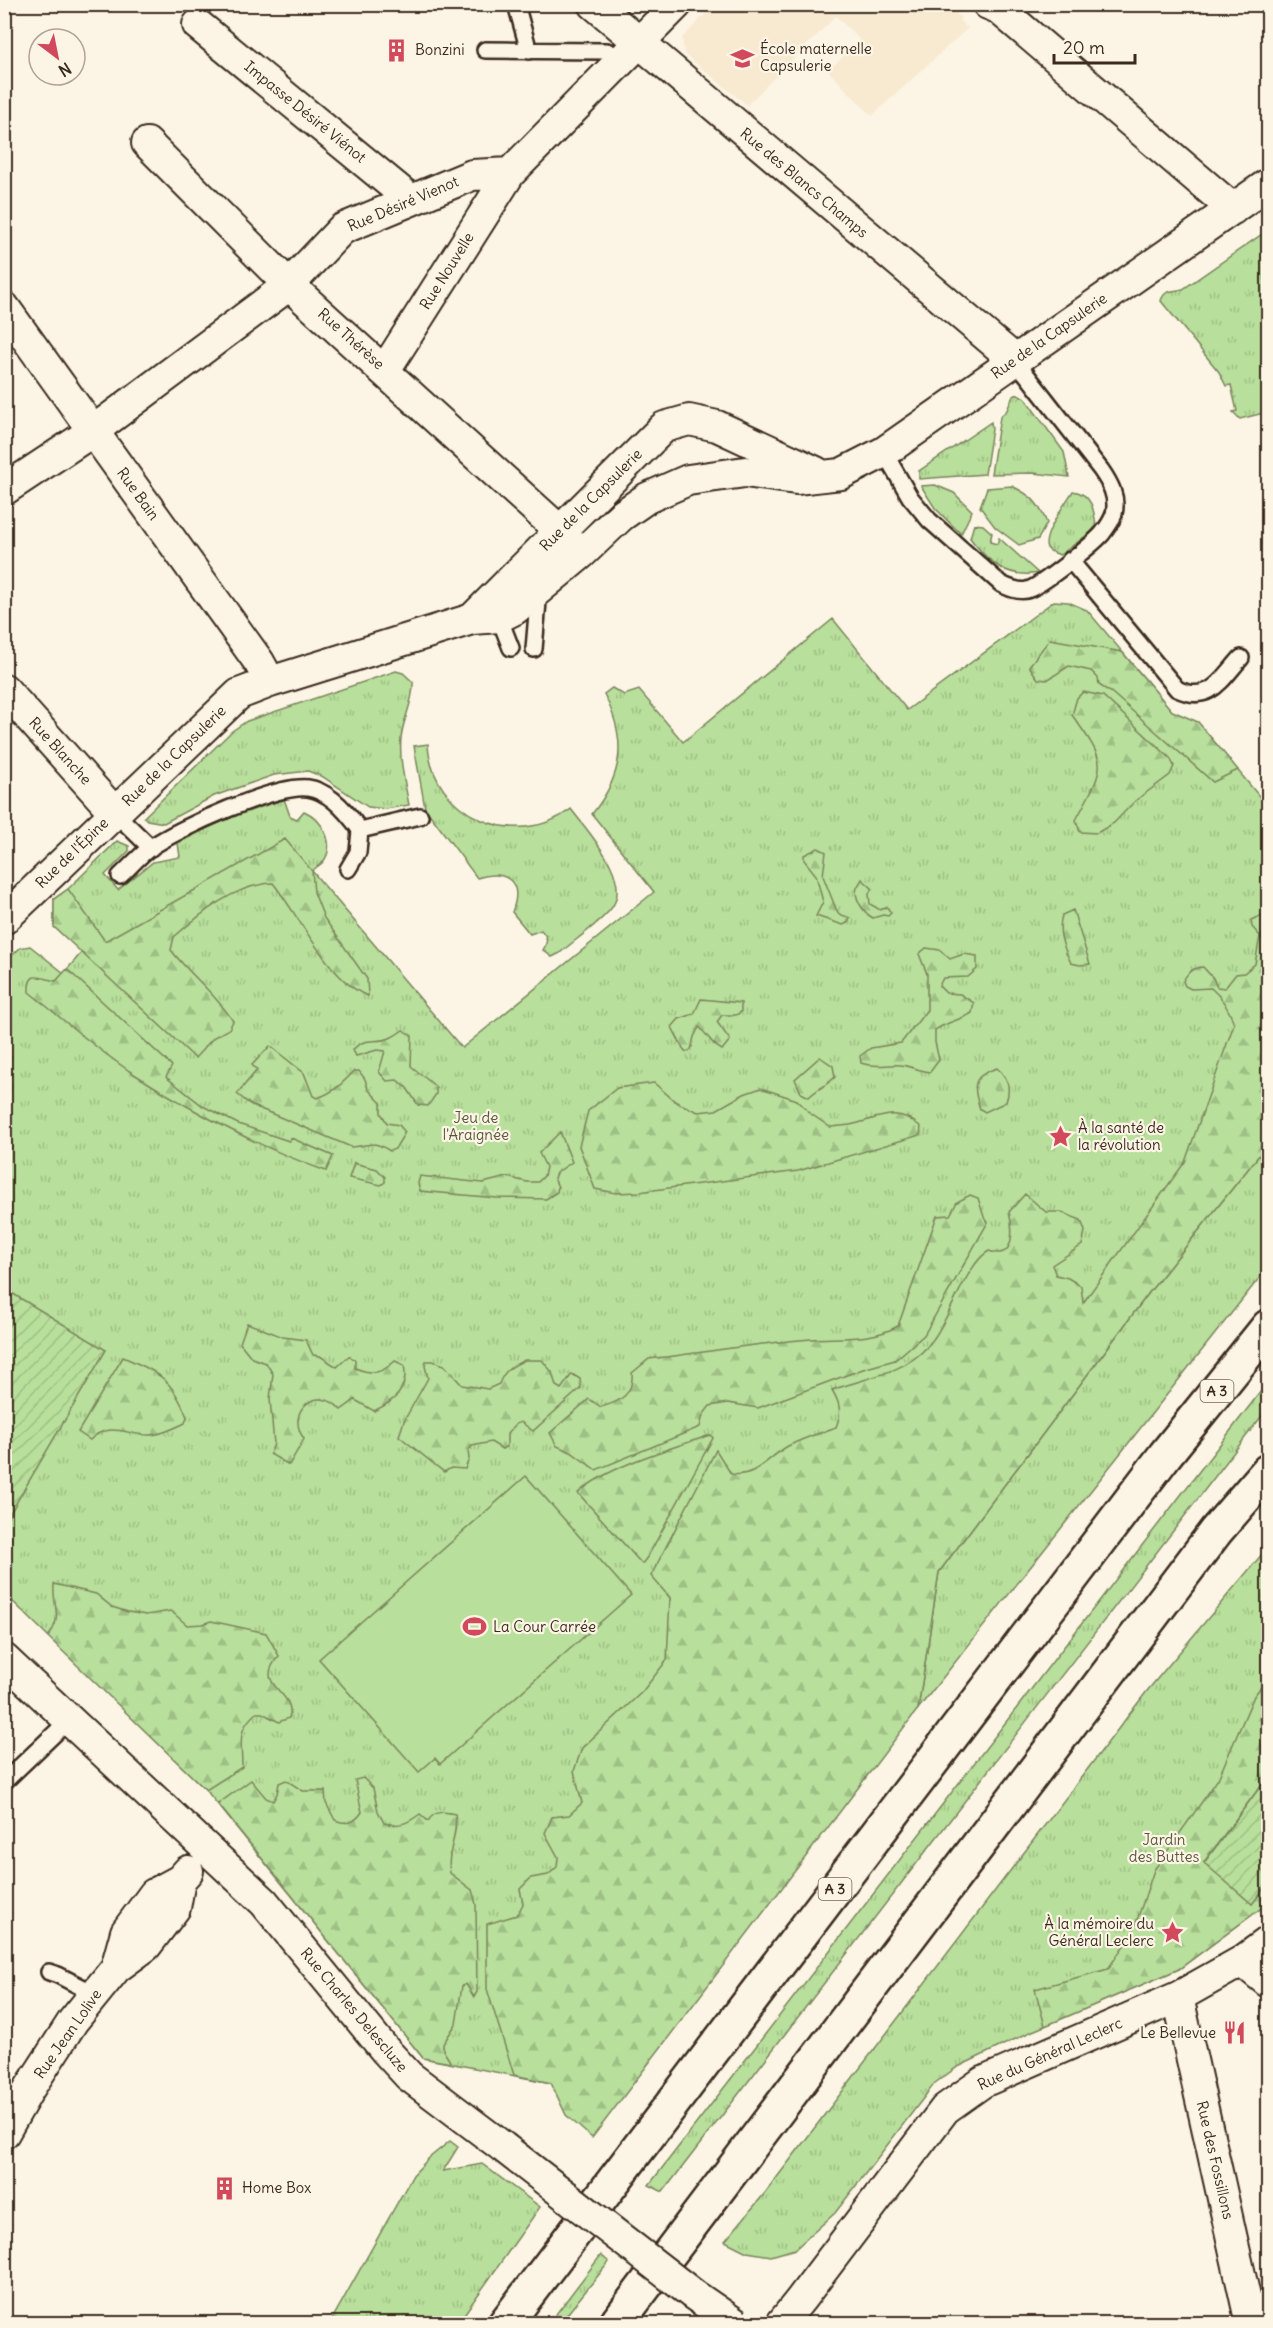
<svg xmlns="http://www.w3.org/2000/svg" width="1273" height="2328" viewBox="0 0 1273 2328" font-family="Delius,sans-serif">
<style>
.built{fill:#f8ead1}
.grass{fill:url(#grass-tufts);stroke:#7a845c;stroke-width:1.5}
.forest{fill:url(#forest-firs);stroke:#7a845c;stroke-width:1.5}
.garden{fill:url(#garden-furrows);stroke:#7a845c;stroke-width:1.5}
.pitch{fill:#b8df9b;stroke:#7a845c;stroke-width:1.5}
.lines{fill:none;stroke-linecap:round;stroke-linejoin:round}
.lane-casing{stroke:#3b2a1e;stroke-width:20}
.street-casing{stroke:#3b2a1e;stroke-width:34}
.highway-casing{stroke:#3b2a1e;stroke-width:38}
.lane{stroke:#fcf5e5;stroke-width:15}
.street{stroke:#fcf5e5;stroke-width:30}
.highway{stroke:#fcf5e5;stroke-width:33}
.street-bridge-casing{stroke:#3b2a1e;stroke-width:34;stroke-linecap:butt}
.street-bridge{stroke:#fcf5e5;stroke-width:30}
.labels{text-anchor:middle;stroke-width:4.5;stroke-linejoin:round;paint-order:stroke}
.shield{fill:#fcf5e5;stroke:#75675a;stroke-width:1.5}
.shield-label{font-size:14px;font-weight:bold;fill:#3b2a1e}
.poi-label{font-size:15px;fill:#3b2a1e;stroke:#fcf5e5;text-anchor:start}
.street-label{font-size:15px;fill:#3b2a1e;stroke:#fcf5e5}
.park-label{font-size:15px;fill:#5a573d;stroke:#fcf5e5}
</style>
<defs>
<pattern id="grass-tufts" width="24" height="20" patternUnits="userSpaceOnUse" patternTransform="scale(1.5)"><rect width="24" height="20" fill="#b8df9b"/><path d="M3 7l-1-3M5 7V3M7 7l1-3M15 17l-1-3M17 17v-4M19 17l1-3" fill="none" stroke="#9fc085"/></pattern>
<pattern id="forest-firs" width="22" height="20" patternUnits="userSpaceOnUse" patternTransform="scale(1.5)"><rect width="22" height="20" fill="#b8df9b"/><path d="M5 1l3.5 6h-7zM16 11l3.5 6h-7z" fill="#9fc085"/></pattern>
<pattern id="garden-furrows" width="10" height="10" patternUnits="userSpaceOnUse" patternTransform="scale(1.5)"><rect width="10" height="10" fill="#b8df9b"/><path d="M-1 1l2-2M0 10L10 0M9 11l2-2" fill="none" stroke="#9fc085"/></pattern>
</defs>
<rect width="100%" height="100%" fill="#fcf5e5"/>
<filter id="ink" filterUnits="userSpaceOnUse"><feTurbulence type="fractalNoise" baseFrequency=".0167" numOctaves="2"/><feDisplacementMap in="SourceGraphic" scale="12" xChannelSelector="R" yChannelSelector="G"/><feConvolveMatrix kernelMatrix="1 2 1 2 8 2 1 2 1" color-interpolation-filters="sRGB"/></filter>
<g filter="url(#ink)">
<path class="built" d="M 715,4 L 948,5 L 961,18 L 959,20 L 968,28 L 872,116 L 828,71 L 860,40 L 836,16 L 747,105 L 684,54 L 682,38 Z"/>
<path class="grass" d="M 1268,230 L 1268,412 L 1240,419 L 1233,412 L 1237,411 L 1231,385 L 1226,386 L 1219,372 L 1161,301 C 1164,289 1173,292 1183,289 Z
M 1018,394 L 1025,398 L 1064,452 L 1069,477 L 1033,473 L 991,474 L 1000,417 L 1007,410 L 1013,396 Z
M 991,422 L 992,429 L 985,474 L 919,479 L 919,471 Z
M 935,485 L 954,493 L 972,511 L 961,534 L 935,508 L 921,486 Z
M 1012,486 C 1032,496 1038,502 1047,523 L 1038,539 L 1019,545 L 995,527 L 980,507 L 987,488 Z
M 1073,491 C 1092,494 1094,510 1096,526 L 1091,532 L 1060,555 C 1055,553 1050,552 1047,548 C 1041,537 1066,502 1073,491 Z
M 974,524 L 983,525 L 992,533 L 990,542 L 997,544 L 999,538 L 1038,573 C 1007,579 988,562 970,538 Z
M 1054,601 L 1068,602 L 1087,610 L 1172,711 L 1198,722 L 1268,807 L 1268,980 L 1194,1173 L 551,2083 L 423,2058 L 206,1790 L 5,1594 L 4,963 L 20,948 L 30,946 L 64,973 L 82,952 L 54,927 L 54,899 L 68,889 L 117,841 L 129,846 L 129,851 L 105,875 L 118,890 L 153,862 L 180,857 L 178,843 L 224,820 L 284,799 L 290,816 L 297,819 L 304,811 C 321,818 337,844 323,862 C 320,865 315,868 312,871 L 462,1048 L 654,892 L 592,814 C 624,774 627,739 604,694 L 612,688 L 624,695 L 639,690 L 683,742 L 833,619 L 907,710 Z
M 396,671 L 403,673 L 413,682 C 414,701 403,719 401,738 C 399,760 405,783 409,805 L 386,809 L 368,807 L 323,777 L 308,771 L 274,775 L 214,796 L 164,823 L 147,820 L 144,817 L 232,731 L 247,721 Z
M 428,744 C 431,815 516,852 571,809 C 588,832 635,881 610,910 C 596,926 576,939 560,953 L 552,957 L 543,950 C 548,942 548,937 541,930 L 530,934 L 512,912 C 524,881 506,869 477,878 L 425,808 L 414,746 Z
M 1268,1144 L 1268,1267 L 918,1709 L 939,1572 L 1151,1290 Z
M 1268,1382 L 1268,1408 L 663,2192 L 649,2185 Z
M 1268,1547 L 1268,1903 L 1179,1969 L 1028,2033 L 956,2068 L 935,2083 L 835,2213 L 795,2249 L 771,2256 L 747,2252 L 725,2241 L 765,2193 L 1147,1691 Z
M 450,2141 L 458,2147 L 443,2171 L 482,2164 L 540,2207 L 458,2323 L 330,2323 L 413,2175 L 429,2158 Z
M 601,2255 L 609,2262 L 560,2323 L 553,2318 Z"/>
<path class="forest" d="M 1050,639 L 1122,652 L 1172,711 L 1198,722 L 1238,770 L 1213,782 L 1112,693 L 1099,685 L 1098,678 L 1091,671 L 1069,666 L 1047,680 L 1038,679 L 1029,666 Z
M 1083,692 L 1103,696 L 1170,758 L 1174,766 L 1170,775 L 1135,801 L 1114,823 L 1097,833 L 1080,832 L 1076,820 C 1105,765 1110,767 1072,715 L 1077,698 Z
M 285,839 L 312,871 L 314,892 L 324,918 L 367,979 L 368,996 C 330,982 298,914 273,883 C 234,885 202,913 174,937 L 171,950 C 190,975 216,994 233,1021 L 229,1029 L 214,1037 L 195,1058 L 54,927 L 54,899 L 68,889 L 105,941 Z
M 818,848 L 826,852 L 823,876 L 836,909 L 839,914 L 850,918 L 848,923 L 843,925 L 816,916 L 823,902 L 816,875 L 804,860 L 804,855 Z
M 862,879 L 872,888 L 869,894 L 870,904 L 880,910 L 887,907 L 891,913 L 888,916 L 883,915 L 873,918 C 865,914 853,898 857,888 C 858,885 861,882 862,879 Z
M 1073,910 L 1090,964 L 1080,965 L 1071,963 C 1063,946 1057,933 1062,915 Z
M 1263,915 L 1268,921 L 1267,932 L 1268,935 L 1268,1144 L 1151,1290 L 939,1572 L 918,1709 L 592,2138 L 566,2115 L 551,2083 L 514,2075 L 487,1989 L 487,1924 L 517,1915 L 523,1904 L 520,1889 L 531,1878 L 548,1875 L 557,1867 L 558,1857 L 545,1833 L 552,1817 L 569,1815 L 582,1803 L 574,1771 L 582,1748 L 642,1692 L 667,1660 L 670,1598 L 651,1576 L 716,1450 L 731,1474 C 756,1478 768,1457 788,1446 C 803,1438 820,1433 836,1427 C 842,1412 840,1403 832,1390 C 864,1378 903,1374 927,1347 C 948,1325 966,1263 989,1251 C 1016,1262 1013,1227 1009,1212 L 1025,1194 L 1046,1212 L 1060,1212 L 1081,1220 L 1085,1231 L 1082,1245 L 1052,1265 L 1056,1275 L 1068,1278 L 1081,1286 L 1083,1303 L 1185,1162 L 1234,1024 C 1229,1009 1223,998 1211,988 L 1191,989 L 1185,986 L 1183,981 C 1188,972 1192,968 1203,967 L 1213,978 L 1217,987 L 1225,988 L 1236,974 L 1244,973 L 1255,964 L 1260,936 L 1252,927 L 1251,920 Z
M 926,948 L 940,950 L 950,959 L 964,954 L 977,956 L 977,969 L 968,977 L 943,978 L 939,986 L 946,993 L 960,994 L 974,1003 L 972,1013 C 960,1020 947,1022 935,1030 L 935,1042 L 939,1060 L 930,1072 C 920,1071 910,1066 901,1065 C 887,1064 874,1068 861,1063 L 860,1056 L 871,1048 L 901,1043 L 927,1010 L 927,974 L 919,954 Z
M 67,969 L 172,1066 L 166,1077 L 203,1106 L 238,1124 L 289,1141 L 291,1138 L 333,1156 L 326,1171 C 258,1147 195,1113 134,1074 C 97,1050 64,1020 29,992 C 28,968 42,979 56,981 Z
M 701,999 L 741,1003 L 741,1012 L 736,1015 L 722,1015 L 717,1022 L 730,1040 L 722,1050 C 711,1044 708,1035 699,1027 L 694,1037 L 691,1050 L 685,1052 L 672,1027 L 679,1019 L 694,1014 Z
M 403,1030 L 412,1036 L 411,1066 L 436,1087 L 436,1094 L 428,1106 L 418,1105 L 407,1088 L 397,1080 L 387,1081 L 379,1072 L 385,1051 L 377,1050 L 356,1056 L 353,1050 C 364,1036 376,1044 390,1038 C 394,1036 399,1033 403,1030 Z
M 270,1046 L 304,1073 L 313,1096 L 317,1098 C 333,1093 343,1083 354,1071 L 359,1071 L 365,1079 L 368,1089 L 381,1103 L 381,1113 L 387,1123 L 399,1125 L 405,1132 L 395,1149 L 390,1151 C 370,1139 372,1146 351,1147 L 251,1105 L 237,1094 L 257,1070 L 252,1065 Z
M 820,1057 L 833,1066 L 835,1077 C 826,1086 817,1089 809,1097 L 801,1093 L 795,1079 Z
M 997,1068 C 1008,1078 1011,1087 1006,1102 L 985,1112 L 980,1109 C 972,1085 972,1076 997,1068 Z
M 654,1083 L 676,1102 L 698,1112 L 716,1110 L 744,1094 L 761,1088 L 797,1100 L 811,1114 L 830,1127 C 838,1126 847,1126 854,1124 C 882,1118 895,1105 921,1127 L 920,1135 L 798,1171 L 639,1192 L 616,1193 L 595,1189 L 579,1146 L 588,1111 L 617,1088 Z
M 560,1132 L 572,1162 L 556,1173 L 554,1178 L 558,1187 L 557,1192 L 546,1199 L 497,1198 L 420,1191 L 418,1183 L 420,1176 L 483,1183 L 507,1177 L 527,1182 L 538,1182 L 544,1176 L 546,1167 L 539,1153 Z
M 354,1163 L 377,1169 L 385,1177 L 385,1182 L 381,1185 L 349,1178 Z
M 970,1195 L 978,1198 L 984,1217 L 988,1222 L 924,1335 L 895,1360 L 863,1369 L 758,1408 L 728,1403 L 710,1406 L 703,1415 L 700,1427 L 596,1470 L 571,1452 L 557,1446 L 550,1433 L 589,1399 L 601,1407 C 620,1402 634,1394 632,1373 L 649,1359 C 703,1353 757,1343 811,1339 C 840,1337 872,1341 898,1326 L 937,1216 L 950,1215 L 957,1202 Z
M 247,1323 L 283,1337 L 306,1340 L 313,1355 L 320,1356 L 337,1367 L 349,1356 L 355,1360 L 355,1368 C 373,1375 381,1374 395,1361 L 404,1365 C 409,1389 395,1401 374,1411 L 355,1400 L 341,1410 C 318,1383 284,1411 304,1439 L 289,1465 L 270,1454 L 274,1444 L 270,1399 L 273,1374 L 266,1363 L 252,1358 L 240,1343 Z
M 123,1357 C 160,1373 172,1379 187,1417 L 185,1423 C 175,1428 160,1435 149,1435 C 127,1435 108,1421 90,1440 L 78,1432 Z
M 525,1360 L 542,1360 L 552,1372 L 556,1386 L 561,1389 L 572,1374 L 580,1379 L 581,1388 L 533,1431 L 521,1422 L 516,1424 L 507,1434 L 507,1446 L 502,1449 L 491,1442 L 472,1446 L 468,1451 L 469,1459 L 465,1469 L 451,1468 L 444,1472 L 399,1436 L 404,1421 L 428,1378 L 425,1366 L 426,1361 L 433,1361 L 444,1365 L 462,1385 L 488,1389 L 499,1384 C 504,1370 512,1366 525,1360 Z
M 711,1435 L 713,1438 L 648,1556 L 642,1564 L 578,1493 C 610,1465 672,1448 711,1435 Z
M 54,1584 L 96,1594 L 112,1607 L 128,1612 L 146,1615 L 171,1611 L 187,1625 L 203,1624 L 211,1621 L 266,1633 L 279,1656 C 251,1687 298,1691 289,1718 L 279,1722 L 262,1713 L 256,1713 C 236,1730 242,1743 242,1767 L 206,1790 L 48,1637 C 64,1615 52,1608 54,1584 Z
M 1268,1678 L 1268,1776 L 1204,1862 L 1252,1904 L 1268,1883 L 1268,1903 L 1179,1969 L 1045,2026 L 1035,1989 L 1108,1969 L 1133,1932 L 1154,1870 L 1218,1779 L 1254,1696 Z
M 363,1778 L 373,1788 L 378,1811 L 384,1823 C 400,1827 408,1823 420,1814 L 428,1821 C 434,1811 443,1811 455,1814 C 459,1833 446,1853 450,1873 L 472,1890 L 476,1904 L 477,1992 L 474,1997 L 466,1984 L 462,1986 L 456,2024 L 443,2044 L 443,2050 L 451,2063 L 423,2058 L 218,1804 L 251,1780 L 266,1798 L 273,1801 L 277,1794 L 279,1783 L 286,1780 L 303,1791 L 325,1791 L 326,1803 L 335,1820 C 347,1825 355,1823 362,1812 L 355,1780 Z"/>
<path class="garden" d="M 5,1289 L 106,1350 L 5,1522 Z
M 1268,1776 L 1268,1883 L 1252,1904 L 1204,1863 Z"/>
<path class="pitch" d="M 526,1476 L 631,1595 L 440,1764 L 435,1758 L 419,1772 L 319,1659 Z"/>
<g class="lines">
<defs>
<path id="lane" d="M 516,4 L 529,51
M 485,50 L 607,51 L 622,58
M 884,452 L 910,497 L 929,520 L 1001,584 C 1009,588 1018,592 1027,590 C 1040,587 1093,544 1102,534 C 1106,529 1112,520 1114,514 C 1118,497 1110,483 1101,470 L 1015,360
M 1070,560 L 1177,689 C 1210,704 1221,680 1241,658
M 499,617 L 511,648
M 534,649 L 539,590
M 115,813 L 151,848
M 360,830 L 420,816
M 120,876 C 130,867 139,856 150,848 C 177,829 276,784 308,788 C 330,791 348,813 360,830 L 358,852 L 348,869
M 4,1782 L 70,1719
M 49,1972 L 58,1975 L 95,1994"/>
<path id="street" d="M 594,4 L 1015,360
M 988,4 L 998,8 L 1233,209
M 198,25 L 411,200
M 147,143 L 289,285 L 560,531 L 581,554
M 4,307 L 259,662 L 270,682
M 385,370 L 510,173 L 677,4
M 4,490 L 93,431 L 289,285 L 342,229 L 472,175 L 510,173
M 472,619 L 664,427 L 689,420 L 717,426 L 816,472
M 4,689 L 115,813
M 4,919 L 239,694 L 270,682 L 472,619 L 499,617 L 515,609 L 581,554 L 621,516 L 647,498 L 688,480 L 745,472 L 796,479 L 841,474 L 884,452 L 1268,184
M 4,1659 L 264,1902 L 385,2050 L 409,2076 L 503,2147
M 1242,1961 L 1268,1982
M 116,1968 L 126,1932 L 154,1894 L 180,1880 L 188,1871
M 1178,1997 L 1251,2324
M 4,2133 L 29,2089 L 73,2021 L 116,1968 L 146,1946 L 175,1908 L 180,1880
M 781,2324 L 801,2299 L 945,2109 L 983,2082 L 1178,1997 L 1242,1961 L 1268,1942"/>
<path id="highway" d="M 505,2324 L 1165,1455 L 1268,1327
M 616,2324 L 1216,1531 L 1268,1471"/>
</defs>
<use href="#lane" class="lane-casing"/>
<use href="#street" class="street-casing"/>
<use href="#highway" class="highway-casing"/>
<use href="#lane" class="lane"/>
<use href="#street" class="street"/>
<use href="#highway" class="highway"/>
<defs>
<path id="street-bridge" d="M 503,2147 L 694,2295 L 736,2324"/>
</defs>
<use href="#street-bridge" class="street-bridge-casing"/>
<use href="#street-bridge" class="street-bridge"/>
</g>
</g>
<defs>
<symbol id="building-bare" viewBox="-9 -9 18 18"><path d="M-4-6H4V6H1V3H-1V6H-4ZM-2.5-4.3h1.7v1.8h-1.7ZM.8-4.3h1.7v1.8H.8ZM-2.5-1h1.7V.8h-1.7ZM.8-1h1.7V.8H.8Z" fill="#d1495b" stroke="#fcf5e5" stroke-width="2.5" paint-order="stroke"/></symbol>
<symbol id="school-bare" viewBox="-9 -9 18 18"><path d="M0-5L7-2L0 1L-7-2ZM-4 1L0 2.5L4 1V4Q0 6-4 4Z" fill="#d1495b" stroke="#fcf5e5" stroke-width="2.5" paint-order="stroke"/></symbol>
<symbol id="sight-bare" viewBox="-9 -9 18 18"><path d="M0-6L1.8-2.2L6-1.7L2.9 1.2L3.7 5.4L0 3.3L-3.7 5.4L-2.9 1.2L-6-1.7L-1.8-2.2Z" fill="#d1495b" stroke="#fcf5e5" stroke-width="2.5" paint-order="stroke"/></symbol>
<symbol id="stadium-bare" viewBox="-9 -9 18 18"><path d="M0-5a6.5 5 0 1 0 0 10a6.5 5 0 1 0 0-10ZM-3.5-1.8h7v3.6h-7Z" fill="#d1495b" stroke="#fcf5e5" stroke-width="2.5" paint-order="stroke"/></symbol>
<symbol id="restaurant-bare" viewBox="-9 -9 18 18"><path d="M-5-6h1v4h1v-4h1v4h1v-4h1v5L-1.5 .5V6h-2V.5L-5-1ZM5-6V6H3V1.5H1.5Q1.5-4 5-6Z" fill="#d1495b" stroke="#fcf5e5" stroke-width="2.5" paint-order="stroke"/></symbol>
</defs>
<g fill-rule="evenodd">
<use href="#building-bare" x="380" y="34" width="33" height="33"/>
<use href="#school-bare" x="726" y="42" width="33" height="33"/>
<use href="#sight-bare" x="1044" y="1120" width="33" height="33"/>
<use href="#stadium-bare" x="458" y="1610" width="33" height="33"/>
<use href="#sight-bare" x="1156" y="1916" width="33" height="33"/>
<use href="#restaurant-bare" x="1218" y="2016" width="33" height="33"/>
<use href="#building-bare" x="208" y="2172" width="33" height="33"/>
</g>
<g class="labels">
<g class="shield">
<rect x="1200.5" y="1380" width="33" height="22" rx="4.5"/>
<rect x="818.5" y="1878" width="33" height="22" rx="4.5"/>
</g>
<g class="shield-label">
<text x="1217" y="1396">A 3</text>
<text x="835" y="1894">A 3</text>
</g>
<g class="poi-label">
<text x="760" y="54">École maternelle<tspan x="760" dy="17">Capsulerie</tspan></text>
<text x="415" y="55">Bonzini</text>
<text x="1078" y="1133">À la santé de<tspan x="1078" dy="17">la révolution</tspan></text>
<text x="493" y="1632">La Cour Carrée</text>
<text x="1154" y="1929" text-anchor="end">À la mémoire du<tspan x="1154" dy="17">Général Leclerc</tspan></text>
<text x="1216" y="2038" text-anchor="end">Le Bellevue</text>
<text x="242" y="2193">Home Box</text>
</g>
<g class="street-label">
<text transform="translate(305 112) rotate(39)" y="5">Impasse Désiré Viénot</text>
<text transform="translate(804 183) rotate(40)" y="5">Rue des Blancs Champs</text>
<text transform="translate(403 204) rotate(-23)" y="5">Rue Désiré Vienot</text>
<text transform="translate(447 271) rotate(-58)" y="5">Rue Nouvelle</text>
<text transform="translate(1049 336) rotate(-35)" y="5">Rue de la Capsulerie</text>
<text transform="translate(351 339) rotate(42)" y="5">Rue Thérèse</text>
<text transform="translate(138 494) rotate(54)" y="5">Rue Bain</text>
<text transform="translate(591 500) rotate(-45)" y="5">Rue de la Capsulerie</text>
<text transform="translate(60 751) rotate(48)" y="5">Rue Blanche</text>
<text transform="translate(174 756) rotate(-44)" y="5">Rue de la Capsulerie</text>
<text transform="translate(72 853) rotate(-44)" y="5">Rue de l'Épine</text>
<text transform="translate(354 2010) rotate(50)" y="5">Rue Charles Delescluze</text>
<text transform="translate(68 2034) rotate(-55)" y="5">Rue Jean Lolive</text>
<text transform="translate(1050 2054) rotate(-24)" y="5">Rue du Général Leclerc</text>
<text transform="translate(1215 2160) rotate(77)" y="5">Rue des Fossillons</text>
</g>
<g class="park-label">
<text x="476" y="1123">Jeu de<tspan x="476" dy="17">l'Araignée</tspan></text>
<text x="1164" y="1845">Jardin<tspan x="1164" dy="17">des Buttes</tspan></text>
</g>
</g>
<rect width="1273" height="2328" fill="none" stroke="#fcf5e5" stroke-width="24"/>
<rect x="12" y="12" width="1249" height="2304" fill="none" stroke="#3b2a1e" stroke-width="2" filter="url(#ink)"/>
<g transform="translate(57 57) rotate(148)"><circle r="28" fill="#fcf5e5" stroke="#afa495" stroke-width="1.5"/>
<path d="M0-4.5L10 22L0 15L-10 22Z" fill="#d1495b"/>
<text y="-9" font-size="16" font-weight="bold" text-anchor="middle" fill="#3b2a1e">N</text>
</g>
<path d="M1054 54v9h81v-9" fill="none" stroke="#3b2a1e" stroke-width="3"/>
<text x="1063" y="54" font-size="18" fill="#3b2a1e" stroke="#fcf5e5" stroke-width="4.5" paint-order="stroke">20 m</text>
</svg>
